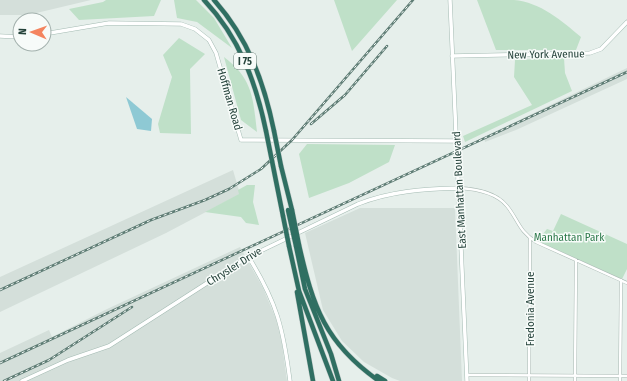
<svg xmlns="http://www.w3.org/2000/svg" width="627" height="381" viewBox="0 0 627 381" font-family="'Fira Sans Condensed',sans-serif">
<style>
.built{fill:#d4dfda}
.green{fill:#bfe0c8}
.water{fill:#8ec9d4}
.lines{fill:none;stroke-linecap:round;stroke-linejoin:round}
.street-casing{stroke:#a8b8b2;stroke-width:3.5}
.secondary-casing{stroke:#a4bbb3;stroke-width:4.5}
.highway-casing{stroke:#c2cac8;stroke-width:5.5}
.street{stroke:#fff;stroke-width:2.5}
.secondary{stroke:#fff;stroke-width:3.5}
.highway{stroke:#2f6f62;stroke-width:4.5}
.rail-casing{stroke:#5f7d75;stroke-width:2.5}
.rail{stroke:#f7fbf9;stroke-width:1;stroke-dasharray:3;stroke-linecap:butt}
.highway-bridge-casing{stroke:#c2cac8;stroke-width:5.5;stroke-linecap:butt}
.highway-bridge{stroke:#2f6f62;stroke-width:4.5}
.labels{text-anchor:middle;stroke-width:3;stroke-linejoin:round;paint-order:stroke}
.shield{fill:#f7fbf9;stroke:#637a73;stroke-width:1}
.shield-label{font-size:10px;font-weight:bold;fill:#24423a}
.street-label{font-size:11px;fill:#24423a;stroke:#f7fbf9}
.park-label{font-size:11px;fill:#2d7a4b;stroke:#f7fbf9}
</style>
<rect width="100%" height="100%" fill="#e6efeb"/>
<path class="built" d="M 0,0 L 91,0 L 28,15 L 0,15 Z
M 627,68 L 627,79 L 516,130 L 485,142 L 484,137 Z
M 233,170 L 240,194 L 166,233 L 0,312 L 0,277 Z
M 360,208 L 455,208 L 462,381 L 400,381 L 392,378 L 364,362 L 342,341 L 323,310 L 305,233 Z
M 240,247 L 263,288 L 276,319 L 282,344 L 287,381 L 0,381 L 0,353 L 49,330 L 52,337 L 105,310 Z"/>
<path class="green" d="M 106,0 L 161,0 L 154,16 L 79,20 L 69,9 L 103,2 Z
M 174,0 L 196,0 L 214,18 L 232,48 L 197,22 L 177,18 Z
M 334,0 L 397,0 L 352,51 Z
M 477,0 C 489,0 502,0 514,0 C 540,2 562,21 581,37 L 576,50 L 496,50 Z
M 179,38 L 205,54 L 190,69 L 191,134 L 160,133 L 158,124 L 172,77 L 163,55 Z
M 224,57 C 253,79 253,98 257,132 L 241,120 Z
M 564,58 L 565,73 L 572,91 L 465,142 L 463,136 L 532,105 L 514,77 L 515,60 Z
M 307,144 L 395,145 L 389,162 L 349,183 L 309,198 L 299,154 Z
M 247,185 L 255,185 L 253,202 L 259,225 L 246,223 L 241,217 L 205,212 L 239,194 L 238,190 Z
M 561,214 L 627,244 L 627,269 L 622,279 L 537,241 L 547,229 L 553,231 Z"/>
<path class="water" d="M 126,97 L 152,119 L 151,131 L 137,129 Z"/>
<g class="lines">
<defs>
<path id="street" d="M 459,188 C 476,189 496,192 507,206 C 519,221 518,230 536,242 L 627,283
M 467,375 L 627,376
M 529,381 L 530,238
M 575,381 L 576,260
M 620,381 L 621,280"/>
<path id="secondary" d="M 450,0 L 467,381
M 44,34 L 109,23 L 181,24 L 195,29 L 209,40 L 216,53 L 241,140 L 457,141
M 0,36 L 20,37
M 452,56 L 590,53 L 601,49 L 627,22
M 248,256 C 277,303 283,327 290,381
M 22,381 L 68,360 L 109,346 L 246,258 L 358,204 C 391,191 424,189 459,188"/>
<path id="highway" d="M 204,0 C 239,37 256,82 266,131
M 214,0 C 248,38 264,82 274,131
M 272,161 L 283,216
M 281,166 L 292,210
M 299,245 C 313,307 325,343 379,381
M 289,246 L 299,291 L 333,381
M 296,246 L 305,289 L 331,354 L 339,381
M 297,292 L 313,381
M 377,376 L 385,381"/>
</defs>
<use href="#street" class="street-casing"/>
<use href="#secondary" class="secondary-casing"/>
<use href="#highway" class="highway-casing"/>
<use href="#street" class="street"/>
<use href="#secondary" class="secondary"/>
<use href="#highway" class="highway"/>
<defs>
<path id="rail" d="M 311,124 L 345,95 L 387,46
M 0,290 L 151,220 L 205,200 L 229,189 L 261,169 L 292,140 L 413,0
M 0,363 L 627,72
M 4,381 L 49,360 L 132,307"/>
</defs>
<use href="#rail" class="rail-casing"/>
<use href="#rail" class="rail"/>
<defs>
<path id="highway-bridge" d="M 266,131 L 272,161
M 274,131 L 281,166
M 288,210 L 296,246
M 292,210 L 299,245
M 283,216 L 289,246"/>
</defs>
<use href="#highway-bridge" class="highway-bridge-casing"/>
<use href="#highway-bridge" class="highway-bridge"/>
</g>
<g class="labels">
<rect class="shield" x="234" y="53" width="22" height="16" rx="3"/>
<g class="shield-label">
<text x="245" y="65">I 75</text>
</g>
<g class="street-label">
<text transform="translate(546 54) rotate(-1)" y="4">New York Avenue</text>
<text transform="translate(230 99) rotate(74)" y="4">Hoffman Road</text>
<text transform="translate(459 190) rotate(-93)" y="4">East Manhattan Boulevard</text>
<text transform="translate(234 266) rotate(-32)" y="4">Chrysler Drive</text>
<text transform="translate(530 309) rotate(-90)" y="4">Fredonia Avenue</text>
</g>
<g class="park-label">
<text x="569" y="241">Manhattan Park</text>
</g>
</g>
<g transform="translate(32 32) rotate(272)"><circle r="19" fill="#f7fbf9" stroke="#a3b1ad"/>
<path d="M0-3L7 15L0 10L-7 15Z" fill="#f4845f"/>
<text y="-6" font-size="11" font-weight="bold" text-anchor="middle" fill="#24423a">N</text>
</g>
</svg>
